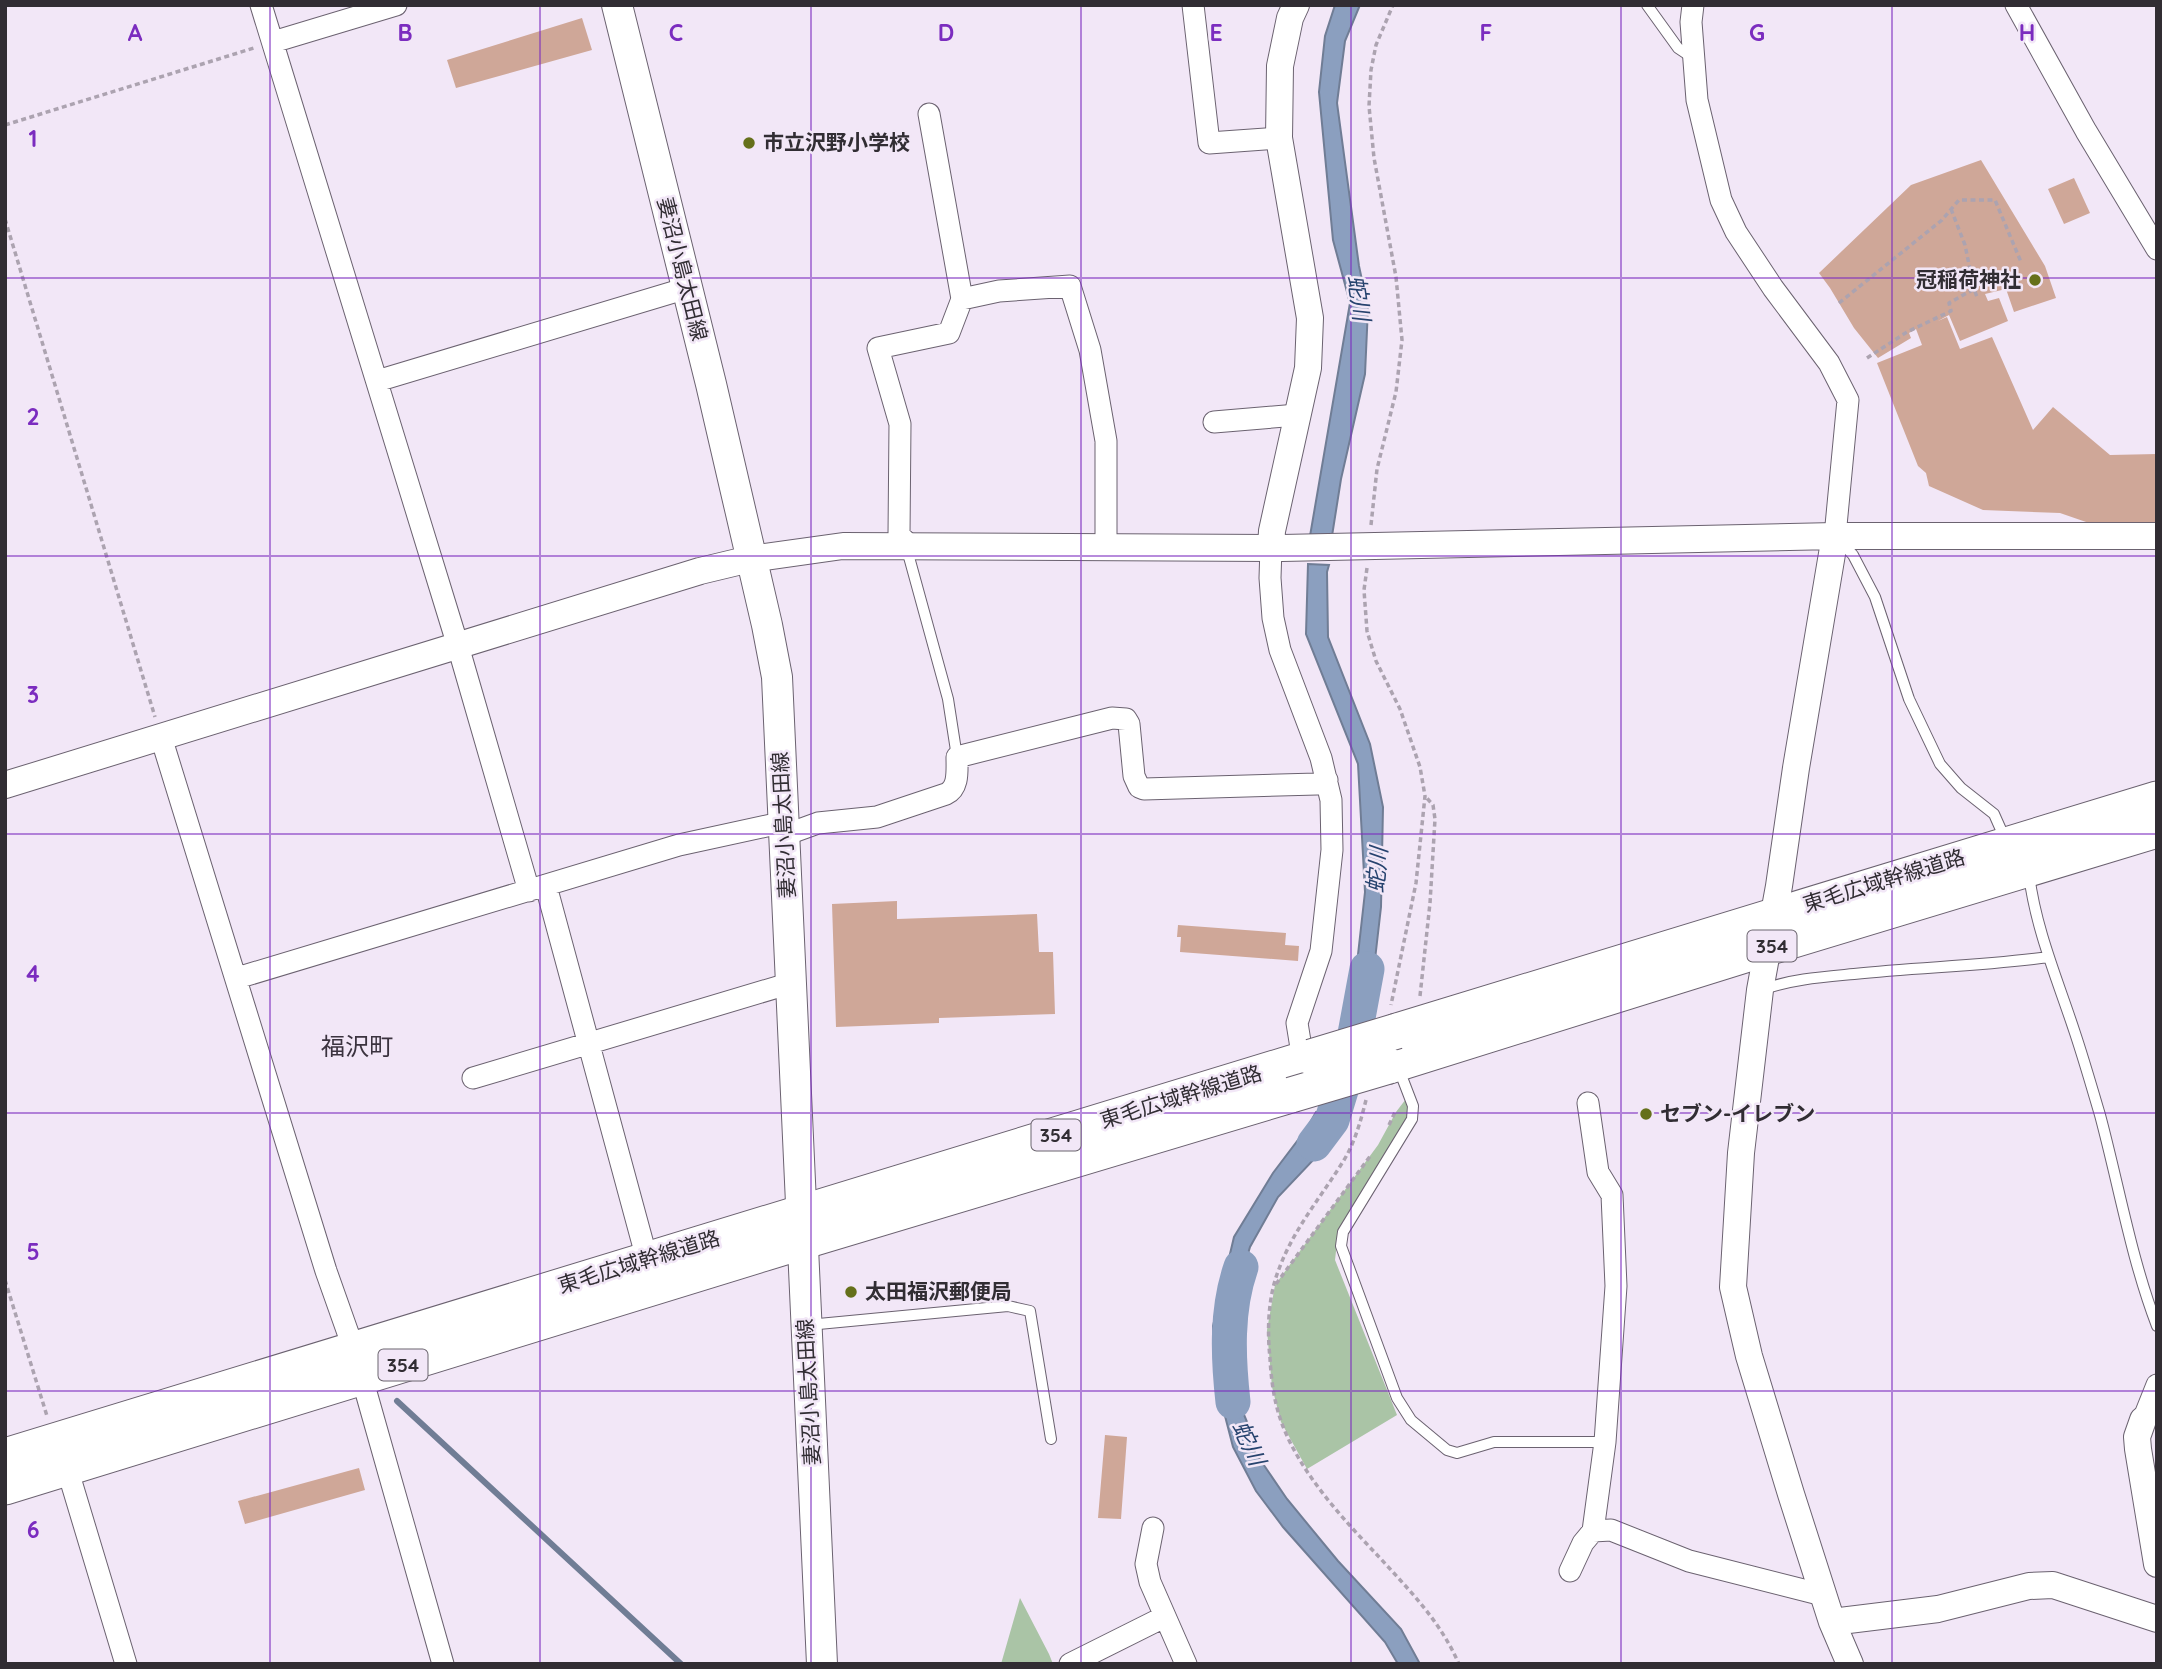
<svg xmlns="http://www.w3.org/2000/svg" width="2162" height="1669" viewBox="0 0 2162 1669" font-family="Quicksand,'Noto Sans JP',sans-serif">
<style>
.green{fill:#aac4a6}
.water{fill:#8b9fbf;stroke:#707d95;stroke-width:2}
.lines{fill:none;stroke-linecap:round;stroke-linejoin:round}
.stream{stroke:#707d95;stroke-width:6}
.river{stroke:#8b9fbf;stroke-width:35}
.building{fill:#cfa798}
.service-casing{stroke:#6b6270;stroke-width:12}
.minor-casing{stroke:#6b6270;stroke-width:23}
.tertiary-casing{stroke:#6b6270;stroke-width:28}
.secondary-casing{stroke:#6b6270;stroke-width:32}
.trunk-casing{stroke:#6b6270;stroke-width:37}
.path{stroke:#aca3b0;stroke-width:3.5;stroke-dasharray:5 3.5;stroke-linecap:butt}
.service{stroke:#fff;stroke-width:10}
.minor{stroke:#fff;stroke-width:21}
.tertiary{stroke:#fff;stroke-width:26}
.secondary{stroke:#fff;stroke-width:30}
.trunk{stroke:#fff;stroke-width:35}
.trunk-bridge-casing{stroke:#6b6270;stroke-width:37;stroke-linecap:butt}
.trunk-bridge{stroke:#fff;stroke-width:35}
.grid{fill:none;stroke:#7b2cbf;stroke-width:2;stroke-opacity:0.55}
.poi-dot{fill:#65701a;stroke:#f2e7f7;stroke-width:2.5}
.labels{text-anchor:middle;stroke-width:5;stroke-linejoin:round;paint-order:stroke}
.shield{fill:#f2e7f7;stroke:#6b656e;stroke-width:2}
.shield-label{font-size:19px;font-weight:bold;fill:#312d33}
.poi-label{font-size:21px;font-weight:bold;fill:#312d33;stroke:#f2e7f7;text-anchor:start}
.street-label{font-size:21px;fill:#312d33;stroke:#f2e7f7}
.water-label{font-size:23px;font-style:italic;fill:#26436e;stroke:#f2e7f7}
.quarter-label{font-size:24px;fill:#3b333f;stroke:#f2e7f7}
.grid-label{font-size:23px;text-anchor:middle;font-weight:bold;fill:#7b2cbf;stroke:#f2e7f7;stroke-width:5;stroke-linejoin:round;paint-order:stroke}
</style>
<rect width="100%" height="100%" fill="#f2e7f7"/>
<path class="green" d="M 1409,1095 L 1412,1119 L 1338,1234 L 1335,1260 L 1397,1415 L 1307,1469 L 1281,1422 L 1272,1387 L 1267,1330 L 1275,1285 L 1378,1145 L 1396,1112 Z
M 1020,1598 L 1049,1654 L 1053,1664 L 1001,1664 Z"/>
<path class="water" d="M 1335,5 L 1360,5 L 1345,41 L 1337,103 L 1359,266 L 1368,308 L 1365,374 L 1341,479 L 1332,536 L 1310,536 L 1350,303 L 1333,240 L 1319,92 L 1325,36 Z
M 1308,564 L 1329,565 L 1327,572 L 1328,637 L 1370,744 L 1383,807 L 1381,907 L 1369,1012 L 1351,1017 L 1365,892 L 1358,764 L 1306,634 Z
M 1351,1101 L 1318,1155 L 1278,1197 L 1250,1247 L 1232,1308 L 1228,1354 L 1237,1398 L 1250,1429 L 1246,1439 L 1287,1499 L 1338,1561 L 1401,1629 L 1420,1664 L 1398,1664 L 1385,1642 L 1283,1527 L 1256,1491 L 1233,1447 L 1217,1385 L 1213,1326 L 1234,1237 L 1273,1173 L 1307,1128 L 1316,1112 Z"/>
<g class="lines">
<path class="stream" d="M 397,1401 L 681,1664"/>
<path class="river" d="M 1314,1144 L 1332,1120 L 1350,1061 L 1367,969
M 1233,1402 C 1228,1357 1226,1310 1241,1267"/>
</g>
<path class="building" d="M 582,18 L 592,50 L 456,88 L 447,60 Z
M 1981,160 L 2045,266 L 2056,298 L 2014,312 L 2006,289 L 1985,294 L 1988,301 L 1999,298 L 2008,321 L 1960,341 L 1949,315 L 1938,321 L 1947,317 L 1960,349 L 1992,337 L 2033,430 L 2053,407 L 2110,455 L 2157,454 L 2157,522 L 2089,523 L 2060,513 L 1983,510 L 1929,486 L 1926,473 L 1918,466 L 1877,363 L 1922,345 L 1916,329 L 1909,333 L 1911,338 L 1878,358 L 1854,328 L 1830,288 L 1819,273 L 1911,185 Z
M 2074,178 L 2090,213 L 2064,224 L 2048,189 Z
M 897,901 L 897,919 L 1037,914 L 1039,952 L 1053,952 L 1055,1014 L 939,1018 L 939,1023 L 836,1027 L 832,904 Z
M 1178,925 L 1286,933 L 1285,945 L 1299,946 L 1298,961 L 1180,952 L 1181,937 L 1177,937 Z
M 1105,1435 L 1127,1437 L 1121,1519 L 1098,1518 Z
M 359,1468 L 365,1490 L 245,1524 L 238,1501 Z"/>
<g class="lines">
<defs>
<path id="service" d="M 1647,5 L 1678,48 L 1693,58
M 1839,540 L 1853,555 L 1875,597 L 1909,699 L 1940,764 L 1961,788 L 1994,814 L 2006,841
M 909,546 L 909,557 L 948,699 L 957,757
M 2029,875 C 2036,930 2058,981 2075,1033 C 2084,1060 2092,1088 2100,1115 C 2119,1186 2131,1258 2157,1326
M 1764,989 C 1793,979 1823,977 1854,974 C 1919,967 1984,966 2049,957
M 1398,1067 L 1413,1106 L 1412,1119 L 1343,1232 L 1341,1246 L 1397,1398 L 1411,1420 L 1447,1450 L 1457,1453 L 1494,1442 L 1605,1442
M 808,1325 L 1008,1306 L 1030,1311 L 1051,1439"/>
<path id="minor" d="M 261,5 L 458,646 L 529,891
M 1193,5 L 1209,143 L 1279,138
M 1693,5 L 1691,22 L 1697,100 L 1721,200 L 1736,232 L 1773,288 L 1829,363 L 1848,400 L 1835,536
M 2016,5 L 2086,131 L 2157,249
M 273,42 L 396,5
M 962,299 L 999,291 L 1070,286 L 1090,350 L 1106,441 L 1106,548
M 377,381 L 687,288
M 1214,422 L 1297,415
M 909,545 L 899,535 L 900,424 L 878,348 L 949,333 L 962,299 L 929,114
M 1271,547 L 1270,578 L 1273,618 L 1280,650 L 1321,758 L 1331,800 L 1332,850 L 1321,951 L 1297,1023 L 1303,1060
M 161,737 L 326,1271 L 354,1350
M 785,835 L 818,823 L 877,817 L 946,794 C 959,788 957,771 957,757 L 1112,718 L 1126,719 L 1129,724 L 1134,776 L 1139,787 L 1144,789 L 1317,784 L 1327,780
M 546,886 L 647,1259
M 237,978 L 679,845 L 785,822
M 473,1078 L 791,983
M 362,1378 L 443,1664
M 2143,1420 L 2157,1385
M 67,1468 L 126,1664
M 1153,1528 L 1146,1564 L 1150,1582 L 1186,1664
M 1593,1531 L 1611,1530 L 1689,1561 L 1823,1595
M 1570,1571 L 1583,1543 L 1593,1531 L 1605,1442 L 1616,1286 L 1612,1195 L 1598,1172 L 1588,1103
M 1070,1664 L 1164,1617"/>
<path id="tertiary" d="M 1835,536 L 1796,768 L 1779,886 L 1760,990 L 1741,1153 L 1733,1287 L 1749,1356 L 1791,1494 L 1832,1622 L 1850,1664
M 1271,547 L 1272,531 L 1308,368 L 1310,318 L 1279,138 L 1280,66 L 1290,18 L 1296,5
M 5,785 L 700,571 L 750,559 L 843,546 L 1282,548 L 1835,536 L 2157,536
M 2143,1420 L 2137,1437 L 2138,1449 L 2157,1564
M 1832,1622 L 1938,1609 L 2029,1586 L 2053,1585 L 2157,1619"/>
<path id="secondary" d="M 617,5 L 711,384 L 767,625 L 777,677 L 822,1664"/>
<path id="trunk" d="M 1397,1031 L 2157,799
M 1389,1066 L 1767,948 L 2157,830
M 5,1456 L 1311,1057
M 5,1487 L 801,1242 L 1291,1095"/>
</defs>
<use href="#service" class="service-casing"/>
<use href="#minor" class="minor-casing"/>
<use href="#tertiary" class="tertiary-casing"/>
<use href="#secondary" class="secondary-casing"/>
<use href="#trunk" class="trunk-casing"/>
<path class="path" d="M 5,125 L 254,48
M 1951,209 L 1965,245 L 1974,289
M 5,219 L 155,717
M 1839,303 L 1942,220 L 1959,200 L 1995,200 L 2021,262
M 1867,358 L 1907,332 L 1951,311 L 1949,303 L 1974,289 L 1977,297
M 1371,525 L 1377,469 L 1396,392 L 1402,340 L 1396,277 L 1374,158 L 1369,106 L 1371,70 L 1376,45 L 1393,5
M 1367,568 L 1364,590 L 1367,631 L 1376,661 L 1400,709 L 1420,767 L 1425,796 L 1416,883 L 1391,1005
M 1420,996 L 1430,903 L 1435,819 L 1433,805 L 1425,796
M 1366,1100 C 1361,1120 1355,1142 1344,1160 C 1322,1196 1294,1228 1279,1269 C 1268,1296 1267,1330 1270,1358 C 1271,1379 1274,1401 1281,1421 C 1299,1472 1343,1519 1380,1558 C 1411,1592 1440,1621 1459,1664
M 1389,1125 L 1396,1110
M 5,1280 L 47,1416
M 1276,1284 L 1371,1155"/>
<use href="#service" class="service"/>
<use href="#minor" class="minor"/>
<use href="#tertiary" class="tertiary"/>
<use href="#secondary" class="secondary"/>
<use href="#trunk" class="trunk"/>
<defs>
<path id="trunk-bridge" d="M 1311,1057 L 1397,1031
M 1291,1095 L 1389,1066"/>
</defs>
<use href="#trunk-bridge" class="trunk-bridge-casing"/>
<use href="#trunk-bridge" class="trunk-bridge"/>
</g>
<path class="grid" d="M 270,5 L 270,1664M 540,5 L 540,1664M 811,5 L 811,1664M 1081,5 L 1081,1664M 1351,5 L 1351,1664M 1621,5 L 1621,1664M 1892,5 L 1892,1664M 5,278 L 2157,278M 5,556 L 2157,556M 5,834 L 2157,834M 5,1113 L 2157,1113M 5,1391 L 2157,1391"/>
<g class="poi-dot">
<circle cx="749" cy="143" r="7"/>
<circle cx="2035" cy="280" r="7"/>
<circle cx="1646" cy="1114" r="7"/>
<circle cx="851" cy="1292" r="7"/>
</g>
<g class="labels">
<g class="shield">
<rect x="1747.5" y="930.5" width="49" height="31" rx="5"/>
<rect x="1031.5" y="1119.5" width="49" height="31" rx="5"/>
<rect x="378.5" y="1349.5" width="49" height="31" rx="5"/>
</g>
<g class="shield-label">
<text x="1772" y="953">354</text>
<text x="1056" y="1142">354</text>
<text x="403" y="1372">354</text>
</g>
<g class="poi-label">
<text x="763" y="150">市立沢野小学校</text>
<text x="2021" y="287" text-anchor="end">冠稲荷神社</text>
<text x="1660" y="1121">セブン-イレブン</text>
<text x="865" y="1299">太田福沢郵便局</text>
</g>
<g class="street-label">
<text transform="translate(682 269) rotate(76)" y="7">妻沼小島太田線</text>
<text transform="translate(784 825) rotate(-93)" y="7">妻沼小島太田線</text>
<text transform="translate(1884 881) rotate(-17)" y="7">東毛広域幹線道路</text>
<text transform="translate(1181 1097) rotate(-17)" y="7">東毛広域幹線道路</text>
<text transform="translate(639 1262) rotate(-17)" y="7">東毛広域幹線道路</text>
<text transform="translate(809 1392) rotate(-93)" y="7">妻沼小島太田線</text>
</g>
<g class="water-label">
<text transform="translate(1359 298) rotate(82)" y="8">蛇川</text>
<text transform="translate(1377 870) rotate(-85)" y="8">蛇川</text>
<text transform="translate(1249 1443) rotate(65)" y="8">蛇川</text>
</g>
<g class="quarter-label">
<text x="357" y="1055">福沢町</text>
</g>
</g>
<g class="grid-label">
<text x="135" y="41">A</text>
<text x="405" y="41">B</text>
<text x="676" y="41">C</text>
<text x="946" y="41">D</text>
<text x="1216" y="41">E</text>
<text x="1486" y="41">F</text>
<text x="1757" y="41">G</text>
<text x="2027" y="41">H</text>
<text x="33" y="147">1</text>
<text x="33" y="425">2</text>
<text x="33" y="703">3</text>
<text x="33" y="982">4</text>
<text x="33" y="1260">5</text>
<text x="33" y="1538">6</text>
</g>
<rect width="2162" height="1669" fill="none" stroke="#312d33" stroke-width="14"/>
</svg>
